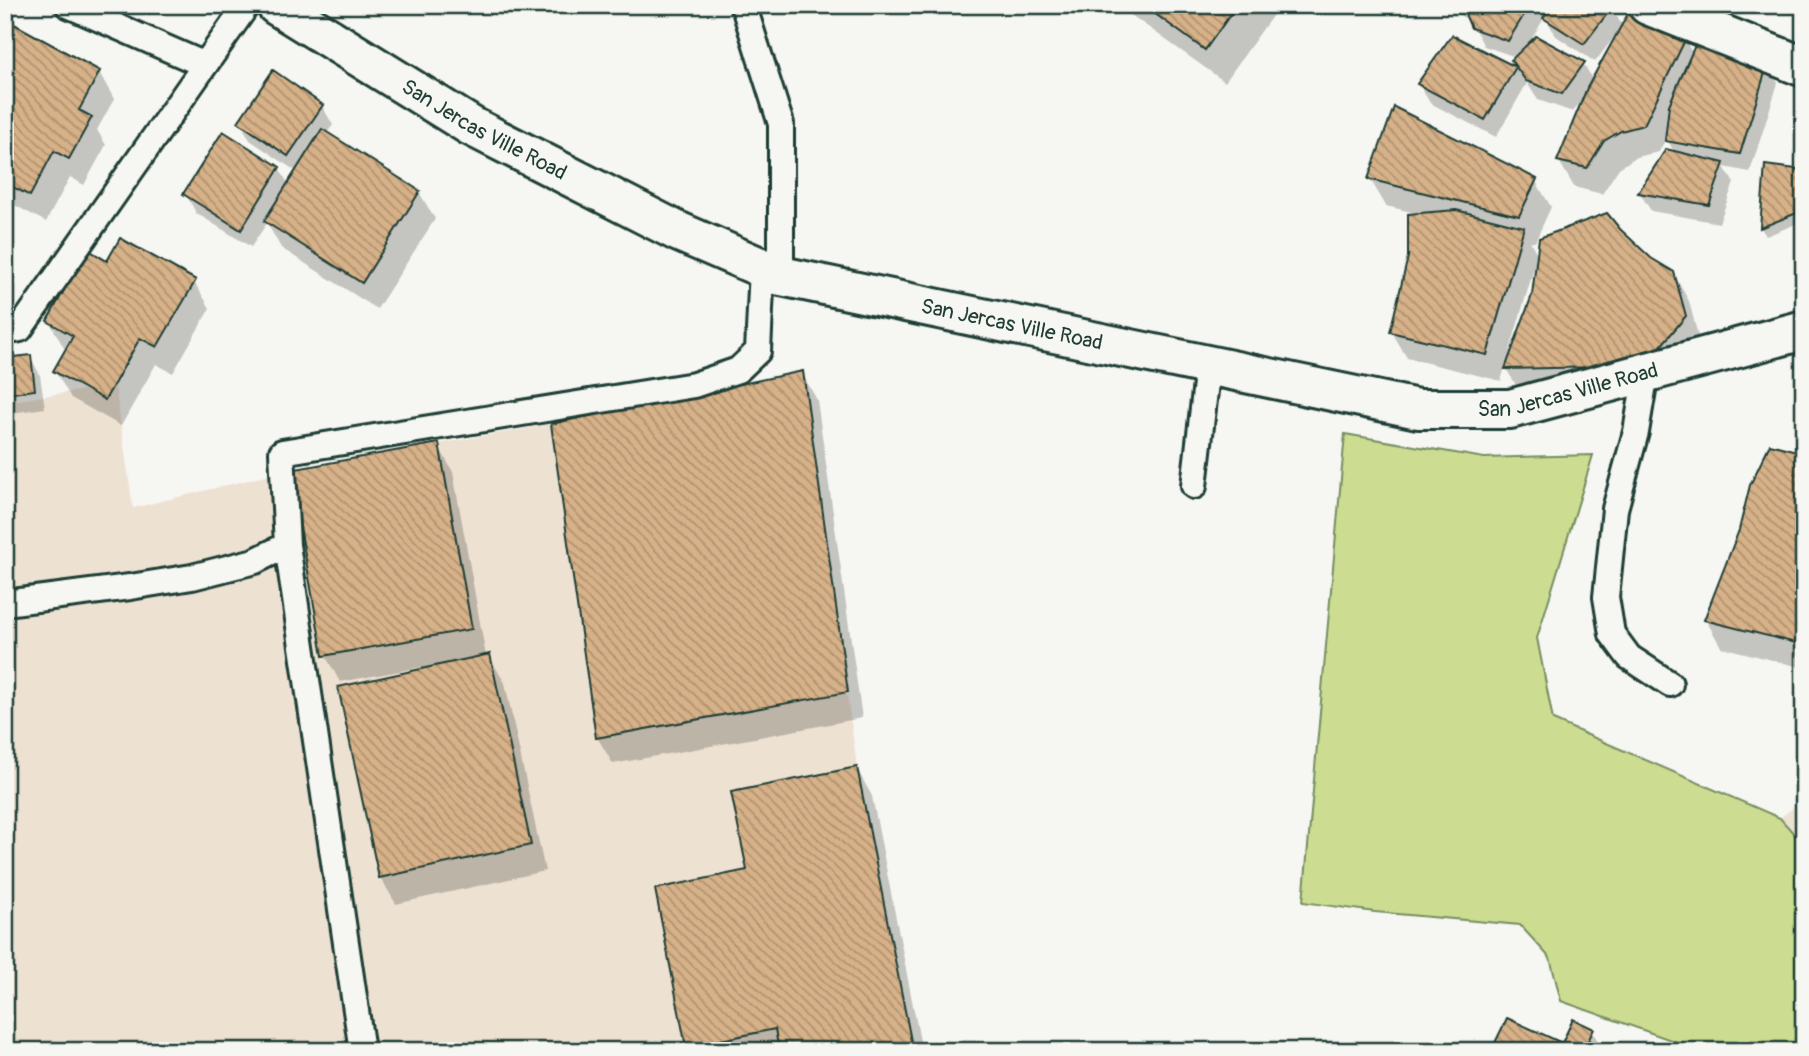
<svg xmlns="http://www.w3.org/2000/svg" width="1809" height="1056" viewBox="0 0 1809 1056" font-family="Pangolin,sans-serif">
<style>
.built{fill:#ede1d2}
.grass{fill:#ccdd91;stroke:#768d62;stroke-width:2}
.shadow{fill:#0003;fill-rule:evenodd}
.building{fill:url(#building-back-hatch);stroke:#1f3d34;stroke-width:2}
.lines{fill:none;stroke-linecap:round;stroke-linejoin:round}
.lane-casing{stroke:#1f3d34;stroke-width:30}
.street-casing{stroke:#1f3d34;stroke-width:44}
.lane{stroke:#f6f6f2;stroke-width:24}
.street{stroke:#f6f6f2;stroke-width:38}
.labels{text-anchor:middle;stroke-width:7;stroke-linejoin:round;paint-order:stroke}
.street-label{font-size:21px;fill:#1f3d34;stroke:#f6f6f2}
</style>
<defs>
<pattern id="building-back-hatch" width="6" height="6" patternUnits="userSpaceOnUse" patternTransform="scale(1.75)"><rect width="6" height="6" fill="#d7b188"/><path d="M-1 5l2 2M0 0l6 6M5-1l2 2" fill="none" stroke="#ae9170"/></pattern>
</defs>
<rect width="100%" height="100%" fill="#f6f6f2"/>
<filter id="ink" filterUnits="userSpaceOnUse"><feTurbulence type="fractalNoise" baseFrequency=".0143" numOctaves="2"/><feDisplacementMap in="SourceGraphic" scale="14" xChannelSelector="R" yChannelSelector="G"/><feConvolveMatrix kernelMatrix="1 2 1 2 8 2 1 2 1" color-interpolation-filters="sRGB"/></filter>
<g filter="url(#ink)">
<path class="built" d="M 803,371 L 857,767 L 913,1051 L 5,1051 L 5,402 L 115,385 L 133,508 L 290,470 L 551,424 Z
M 1804,799 L 1804,845 L 1780,818 Z"/>
<path class="grass" d="M 1345,434 L 1484,458 L 1593,455 L 1537,638 L 1553,720 L 1780,818 L 1804,845 L 1804,1051 L 1702,1051 L 1561,1001 L 1550,958 L 1520,925 L 1375,912 L 1303,902 Z"/>
<path class="shadow" d="M 1117,5 L 1280,5 L 1225,82 Z
M 1447,5 L 1608,5 L 1611,7 L 1623,27 L 1684,39 L 1693,54 L 1767,65 L 1778,83 L 1750,172 L 1724,167 L 1734,183 L 1719,223 L 1651,211 L 1640,193 L 1675,153 L 1666,138 L 1659,152 L 1636,157 L 1619,168 L 1602,194 L 1574,187 L 1559,161 L 1585,95 L 1573,112 L 1538,100 L 1527,83 L 1496,137 L 1430,103 L 1419,84 L 1453,37 L 1519,70 L 1516,57 L 1484,46 L 1467,15 L 1464,18 ZM 1545,17 L 1556,36 L 1595,62 L 1617,33 L 1619,34 L 1594,81 L 1583,63 L 1527,46 Z
M 5,21 L 99,72 L 114,99 L 97,130 L 106,145 L 84,185 L 70,177 L 46,222 L 5,200 Z
M 322,106 L 333,125 L 327,133 L 419,192 L 435,219 L 377,309 L 281,248 L 267,223 L 251,247 L 196,213 L 186,194 L 279,168 L 289,185 L 297,172 L 250,140 L 240,122 Z
M 1767,167 L 1804,173 L 1804,207 L 1801,222 L 1766,236 L 1761,228 Z
M 1370,179 L 1535,180 L 1551,207 L 1535,242 L 1530,241 L 1538,256 L 1650,259 L 1673,273 L 1689,301 L 1700,344 L 1522,395 L 1505,367 L 1501,381 L 1407,358 L 1392,332 L 1420,214 L 1386,206 ZM 1535,265 L 1537,265 L 1534,296 L 1513,351 L 1510,350 Z
M 108,264 L 194,282 L 210,308 L 173,373 L 156,364 L 121,426 L 71,398 L 55,371 L 68,349 L 64,348 L 49,321 Z
M 30,356 L 40,375 L 45,408 L 5,414 L 5,360 Z
M 802,373 L 817,400 L 862,718 L 613,764 L 597,737 Z
M 438,445 L 453,472 L 486,656 L 489,656 L 505,683 L 545,871 L 396,904 L 380,877 L 422,667 L 340,682 L 325,655 Z
M 1804,455 L 1804,668 L 1721,647 L 1706,620 Z
M 857,769 L 872,796 L 922,1051 L 690,1051 L 687,1046 Z
M 1592,1031 L 1604,1051 L 1493,1051 L 1563,1045 Z"/>
<path class="building" d="M 1143,5 L 1237,5 L 1205,50 Z
M 1461,5 L 1530,5 L 1508,41 L 1471,28 Z
M 1552,5 L 1611,5 L 1613,6 L 1584,44 L 1543,18 Z
M 1631,8 L 1686,38 L 1644,125 L 1621,131 L 1604,141 L 1587,168 L 1557,161 L 1587,88 Z
M 5,19 L 100,71 L 79,110 L 92,117 L 69,159 L 54,151 L 30,196 L 5,183 Z
M 1452,35 L 1516,67 L 1485,120 L 1417,84 Z
M 1536,36 L 1585,62 L 1562,94 L 1526,81 L 1511,60 Z
M 1699,36 L 1768,63 L 1740,154 L 1665,141 L 1669,105 Z
M 273,70 L 323,105 L 288,156 L 238,122 Z
M 1794,70 L 1804,72 L 1804,116 Z
M 1394,107 L 1537,179 L 1519,216 L 1368,179 Z
M 322,129 L 420,191 L 362,283 L 264,221 Z
M 223,131 L 280,167 L 241,230 L 183,194 Z
M 1666,149 L 1724,163 L 1709,205 L 1638,193 Z
M 1765,165 L 1804,170 L 1804,173 L 1797,213 L 1760,228 Z
M 1456,210 L 1524,227 L 1487,355 L 1390,332 L 1408,257 L 1408,214 Z
M 1607,213 L 1620,229 L 1651,258 L 1674,272 L 1686,316 L 1651,358 L 1603,367 L 1505,369 L 1532,295 L 1539,238 Z
M 120,238 L 196,280 L 157,347 L 140,338 L 105,400 L 53,371 L 73,336 L 47,321 L 87,249 L 107,261 Z
M 31,355 L 35,390 L 5,394 L 5,358 Z
M 803,371 L 848,692 L 596,738 L 551,424 Z
M 439,443 L 472,629 L 323,656 L 290,470 Z
M 1770,444 L 1804,453 L 1804,645 L 1704,620 L 1739,530 L 1750,485 Z
M 490,654 L 531,845 L 379,878 L 338,687 Z
M 857,767 L 913,1051 L 779,1051 L 775,1029 L 686,1047 L 655,889 L 747,870 L 731,792 Z
M 1507,1018 L 1562,1043 L 1573,1019 L 1594,1029 L 1583,1051 L 1491,1051 Z"/>
<g class="lines">
<defs>
<path id="lane" d="M 68,5 L 205,65
M 742,5 L 744,7 L 781,124 L 781,276
M 5,332 L 20,329 L 247,5
M 1646,372 L 1636,432 L 1615,509 L 1606,597 L 1612,634 L 1629,657 L 1670,684
M 1194,486 L 1208,365
M 5,603 L 130,587 L 192,577 L 255,561 L 287,545
M 362,1051 L 287,545 L 282,452 L 694,385 L 738,370 L 758,351 L 762,268"/>
<g id="street">
<path id="s1" d="M 276,5 L 471,126 L 677,231 L 781,276 L 1418,409 L 1510,409 L 1804,330"/>
<path d="M 1648,5 L 1804,67"/>
</g>
</defs>
<use href="#lane" class="lane-casing"/>
<use href="#street" class="street-casing"/>
<use href="#lane" class="lane"/>
<use href="#street" class="street"/>
</g>
</g>
<g class="labels">
<g class="street-label">
<text dy="7" stroke="none"><textPath href="#s1" startOffset="243">San Jercas Ville Road</textPath></text>
<text dy="7" stroke="none"><textPath href="#s1" startOffset="810">San Jercas Ville Road</textPath></text>
<text dy="7" stroke="none"><textPath href="#s1" startOffset="1377">San Jercas Ville Road</textPath></text>
</g>
</g>
<rect width="1809" height="1056" fill="none" stroke="#f6f6f2" stroke-width="28"/>
<rect x="14" y="14" width="1781" height="1028" fill="none" stroke="#1f3d34" stroke-width="2.5" filter="url(#ink)"/>
</svg>
